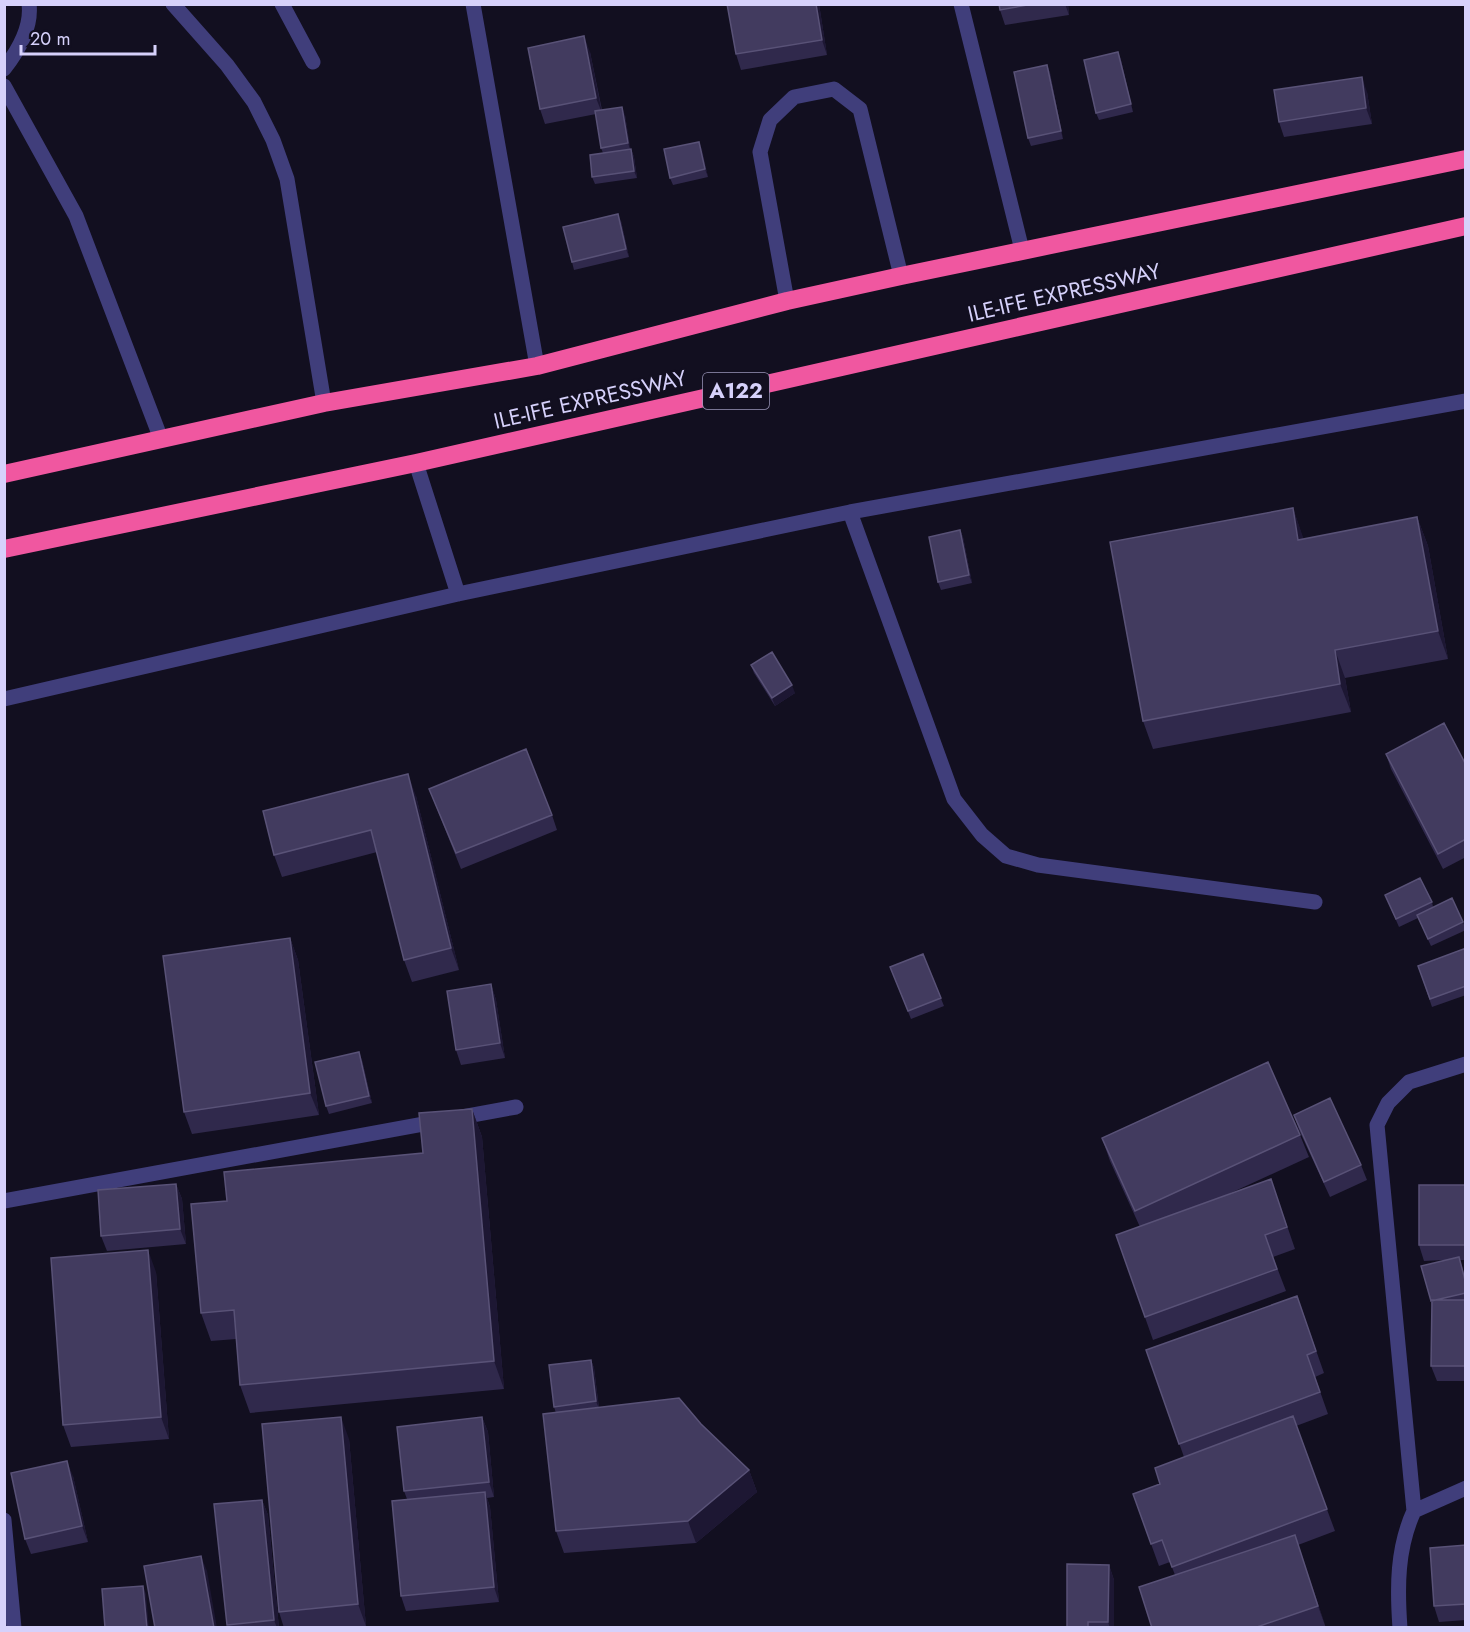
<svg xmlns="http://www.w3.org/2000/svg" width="1470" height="1632" viewBox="0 0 1470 1632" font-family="Jost,sans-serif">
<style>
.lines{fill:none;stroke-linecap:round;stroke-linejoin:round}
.minor{stroke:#403e7b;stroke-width:15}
.highway{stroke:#f057a0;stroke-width:18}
.wall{fill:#30294c}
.shaded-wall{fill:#1d1733}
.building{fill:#423b5f;stroke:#595277;stroke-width:1.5}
.labels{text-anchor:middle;stroke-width:4.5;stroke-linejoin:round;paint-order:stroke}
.shield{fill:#120f20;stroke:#9b97b9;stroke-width:1.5}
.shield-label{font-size:21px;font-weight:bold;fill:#d6d1fb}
.street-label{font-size:22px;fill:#d6d1fb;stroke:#120f20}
</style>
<rect width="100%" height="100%" fill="#120f20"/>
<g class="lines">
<path class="minor" d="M 173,4 L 227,65 L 254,102 L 273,140 L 287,179 L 324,403
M 282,4 L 313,62
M 473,4 L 537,366
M 961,4 L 1022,250
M 4,69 C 18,51 32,27 29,4
M 4,86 L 76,216 L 161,439
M 787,301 L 760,152 L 770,120 L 794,97 L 834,89 L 860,109 L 901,276
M 416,463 L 458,594
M 850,512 L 954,799 L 982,835 L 1006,856 L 1038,865 L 1315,902
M 4,699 L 458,594 L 850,512 L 1466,401
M 4,1201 L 516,1107
M 1414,1511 L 1377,1125 L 1388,1103 L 1409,1082 L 1466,1064
M 4,1520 L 14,1628
M 1400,1628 C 1397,1587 1397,1548 1414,1511 L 1466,1488"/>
<path class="highway" d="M 4,474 L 324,403 L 537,366 L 787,301 L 901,276 L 1466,159
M 4,549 L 416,463 L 1466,226"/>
</g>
<path class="wall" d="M 727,4 L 819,4 L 827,55 L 741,70 L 736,54 Z
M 999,4 L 1068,4 L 1069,15 L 1005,25 L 1000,10 Z
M 590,52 L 602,110 L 625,115 L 630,149 L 631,149 L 634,157 L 637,178 L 595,184 L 592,177 L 603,153 L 601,148 L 596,114 L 545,124 L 540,109 Z
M 1118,52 L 1121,60 L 1133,112 L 1099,120 L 1096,113 Z
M 1047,65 L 1050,73 L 1063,139 L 1031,146 L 1028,138 Z
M 1367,92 L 1372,124 L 1284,137 L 1279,122 Z
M 699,142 L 708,177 L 673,185 L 670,178 Z
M 621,221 L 629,257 L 574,270 L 572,262 Z
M 1293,508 L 1303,539 L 1417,517 L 1428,546 L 1448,659 L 1345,678 L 1351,712 L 1153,749 L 1143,721 Z
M 960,530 L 963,537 L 972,583 L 941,590 L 938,582 Z
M 751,665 L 795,693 L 775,706 L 754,673 Z
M 1386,754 L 1466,765 L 1466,857 L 1443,869 L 1391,769 Z
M 429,789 L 552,815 L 557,830 L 461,869 Z
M 416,796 L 459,970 L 412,982 L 404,960 L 377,852 L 282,877 L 274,855 Z
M 1385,895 L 1432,902 L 1433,907 L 1463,922 L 1466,930 L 1431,946 L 1418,918 L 1399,927 Z
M 290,938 L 298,960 L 319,1115 L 192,1134 L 184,1112 Z
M 1466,948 L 1466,995 L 1432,1007 L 1418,966 Z
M 923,954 L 944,1006 L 911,1019 L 890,967 Z
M 491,984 L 496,1000 L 505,1058 L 461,1065 L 456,1050 Z
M 362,1060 L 372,1103 L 329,1114 L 326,1106 Z
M 472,1109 L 482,1137 L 504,1389 L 250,1413 L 240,1385 L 236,1339 L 211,1341 L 201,1313 L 227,1201 L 423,1153 Z
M 1294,1115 L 1361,1165 L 1367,1180 L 1330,1197 L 1299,1130 Z
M 1300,1135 L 1309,1157 L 1222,1197 L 1271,1179 L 1295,1249 L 1273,1257 L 1286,1291 L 1153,1340 L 1116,1235 L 1140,1227 L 1110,1161 L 1102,1138 Z
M 176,1184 L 182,1199 L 186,1244 L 107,1251 L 101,1236 Z
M 1466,1185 L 1466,1260 L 1460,1260 L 1466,1280 L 1466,1381 L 1437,1381 L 1431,1366 L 1432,1306 L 1431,1301 L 1444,1260 L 1424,1261 L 1419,1245 Z
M 156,1272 L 169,1439 L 71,1447 L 63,1425 Z
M 1297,1296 L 1324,1373 L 1315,1377 L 1328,1414 L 1296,1426 L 1335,1531 L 1298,1545 L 1326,1628 L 1152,1628 L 1175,1575 L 1170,1562 L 1159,1566 L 1133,1494 L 1160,1484 L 1184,1457 L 1146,1350 Z
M 591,1360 L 594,1368 L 599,1408 L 701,1424 L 749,1470 L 757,1492 L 696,1543 L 564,1553 L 556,1531 L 556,1413 L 554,1407 Z
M 482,1417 L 488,1432 L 494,1497 L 487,1498 L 490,1507 L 499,1602 L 406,1611 L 401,1596 L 407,1499 L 404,1491 Z
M 349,1439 L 366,1626 L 355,1628 L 284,1628 L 279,1612 Z
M 73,1476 L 88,1542 L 31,1554 L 25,1539 Z
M 262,1500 L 268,1515 L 279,1628 L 228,1628 L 227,1625 Z
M 1466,1545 L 1466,1620 L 1439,1622 L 1434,1606 Z
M 1109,1565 L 1114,1580 L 1114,1628 L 1067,1628 Z"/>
<path class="shaded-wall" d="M 816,4 L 819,4 L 827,55 L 822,40 Z
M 1065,4 L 1068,4 L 1069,15 Z
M 584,36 L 590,52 L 602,113 L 596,98 Z
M 1118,52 L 1121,60 L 1133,112 Z
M 1047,65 L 1050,73 L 1063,139 L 1061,131 Z
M 1362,77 L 1367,92 L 1372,124 L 1366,108 Z
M 622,107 L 625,115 L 631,151 L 628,143 Z
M 699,142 L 702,149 L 708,177 L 705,169 Z
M 631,149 L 634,157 L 637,178 L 634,171 Z
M 618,214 L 621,221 L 629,257 L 626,249 Z
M 1293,508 L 1303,537 L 1309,568 L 1298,540 Z
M 1417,517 L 1428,546 L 1448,659 L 1438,631 Z
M 960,530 L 963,537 L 972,583 L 969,575 Z
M 1335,650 L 1345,678 L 1351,712 L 1340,684 Z
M 792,685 L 795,693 L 775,706 L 772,698 Z
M 408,774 L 416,796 L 459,970 L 451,948 Z
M 290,938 L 298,960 L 319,1115 L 310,1093 Z
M 491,984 L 496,1000 L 505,1058 L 500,1043 Z
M 359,1052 L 362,1060 L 372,1103 L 369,1096 Z
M 472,1109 L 482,1137 L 504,1389 L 494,1361 Z
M 176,1184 L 182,1199 L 186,1244 L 180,1229 Z
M 148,1250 L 156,1272 L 169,1439 L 161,1417 Z
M 591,1360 L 594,1368 L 599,1409 L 596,1401 Z
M 341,1417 L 349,1439 L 366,1626 L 358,1604 Z
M 482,1417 L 488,1432 L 494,1497 L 489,1482 Z
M 67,1461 L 73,1476 L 88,1542 L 82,1526 Z
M 749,1470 L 757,1492 L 696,1543 L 688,1521 Z
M 485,1492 L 490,1507 L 499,1602 L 494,1587 Z
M 262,1500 L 268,1515 L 279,1628 L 277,1628 L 274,1620 Z
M 1295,1535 L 1303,1558 L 1326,1628 L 1318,1606 Z
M 201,1556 L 207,1571 L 217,1628 L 214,1628 Z
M 1109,1565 L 1114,1580 L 1114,1628 L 1110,1628 L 1108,1622 Z
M 143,1586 L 146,1594 L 149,1628 L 147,1628 Z"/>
<path class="building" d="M 727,4 L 816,4 L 822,40 L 736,54 Z
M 999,4 L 1033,4 L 1000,10 Z
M 584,36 L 596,98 L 540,109 L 528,48 Z
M 1118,52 L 1131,104 L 1096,113 L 1084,60 Z
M 1047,65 L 1061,131 L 1028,138 L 1014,72 Z
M 1362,77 L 1366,108 L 1279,122 L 1274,90 Z
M 622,107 L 628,143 L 601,148 L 595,111 Z
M 699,142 L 705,169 L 670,178 L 664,149 Z
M 631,149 L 634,171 L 592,177 L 590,155 Z
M 618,214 L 626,249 L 572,262 L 563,227 Z
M 1293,508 L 1298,540 L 1417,517 L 1438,631 L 1335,650 L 1340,684 L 1143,721 L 1110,542 Z
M 960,530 L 969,575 L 938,582 L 929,537 Z
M 772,652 L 792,685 L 772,698 L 751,665 Z
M 1444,723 L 1466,765 L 1466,839 L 1438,854 L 1386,754 Z
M 526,749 L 552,815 L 456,853 L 429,789 Z
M 408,774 L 451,948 L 404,960 L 371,830 L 274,855 L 263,811 Z
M 1420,878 L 1432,902 L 1396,919 L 1385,895 Z
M 1452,898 L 1463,922 L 1428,939 L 1417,915 Z
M 290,938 L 310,1093 L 184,1112 L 163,956 Z
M 1466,948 L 1466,986 L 1430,999 L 1418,966 Z
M 923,954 L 941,998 L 908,1011 L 890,967 Z
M 491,984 L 500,1043 L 456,1050 L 447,991 Z
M 359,1052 L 369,1096 L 326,1106 L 315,1062 Z
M 1268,1062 L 1300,1135 L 1135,1211 L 1102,1138 Z
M 1330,1098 L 1361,1165 L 1324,1182 L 1294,1115 Z
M 472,1109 L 494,1361 L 240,1385 L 234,1310 L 201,1313 L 191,1204 L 227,1201 L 224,1172 L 423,1153 L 419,1113 Z
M 1271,1179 L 1287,1227 L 1265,1235 L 1277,1269 L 1145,1317 L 1116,1235 Z
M 176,1184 L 180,1229 L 101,1236 L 98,1190 Z
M 1419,1185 L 1466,1185 L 1466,1245 L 1419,1245 Z
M 148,1250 L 161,1417 L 63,1425 L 51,1258 Z
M 1459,1257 L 1466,1284 L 1466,1293 L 1431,1301 L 1421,1266 Z
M 1297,1296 L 1316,1351 L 1307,1355 L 1320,1392 L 1179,1444 L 1146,1350 Z
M 1432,1300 L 1466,1300 L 1466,1366 L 1431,1366 Z
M 591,1360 L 596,1401 L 554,1407 L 549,1365 Z
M 679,1398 L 701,1424 L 749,1470 L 688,1521 L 556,1531 L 543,1414 Z
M 1293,1416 L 1327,1509 L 1172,1567 L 1162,1540 L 1151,1544 L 1133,1494 L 1160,1484 L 1155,1468 Z
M 341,1417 L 358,1604 L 279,1612 L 262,1424 Z
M 482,1417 L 489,1482 L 404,1491 L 397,1427 Z
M 67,1461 L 82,1526 L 25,1539 L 11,1473 Z
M 485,1492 L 494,1587 L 401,1596 L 392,1501 Z
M 262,1500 L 274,1620 L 227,1625 L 214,1504 Z
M 1295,1535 L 1318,1606 L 1254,1628 L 1152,1628 L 1139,1587 Z
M 1466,1545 L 1466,1604 L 1434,1606 L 1430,1548 Z
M 201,1556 L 214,1628 L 155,1628 L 144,1566 Z
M 1067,1564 L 1109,1565 L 1108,1622 L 1088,1622 L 1088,1628 L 1067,1628 Z
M 143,1586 L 147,1628 L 105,1628 L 102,1589 Z"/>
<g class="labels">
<rect class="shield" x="703" y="373" width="66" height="36" rx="4.5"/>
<g class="shield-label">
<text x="736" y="398">A122</text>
</g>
<g class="street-label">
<text transform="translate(1064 292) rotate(-13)" y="8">ILE-IFE EXPRESSWAY</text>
<text transform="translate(590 399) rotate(-13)" y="8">ILE-IFE EXPRESSWAY</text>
</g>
</g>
<rect width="1470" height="1632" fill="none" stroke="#d6d1fb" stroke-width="12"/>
<path d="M21 45v9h134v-9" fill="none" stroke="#d6d1fb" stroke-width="3"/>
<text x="30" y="45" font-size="18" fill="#d6d1fb" stroke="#120f20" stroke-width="4.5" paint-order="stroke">20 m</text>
</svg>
